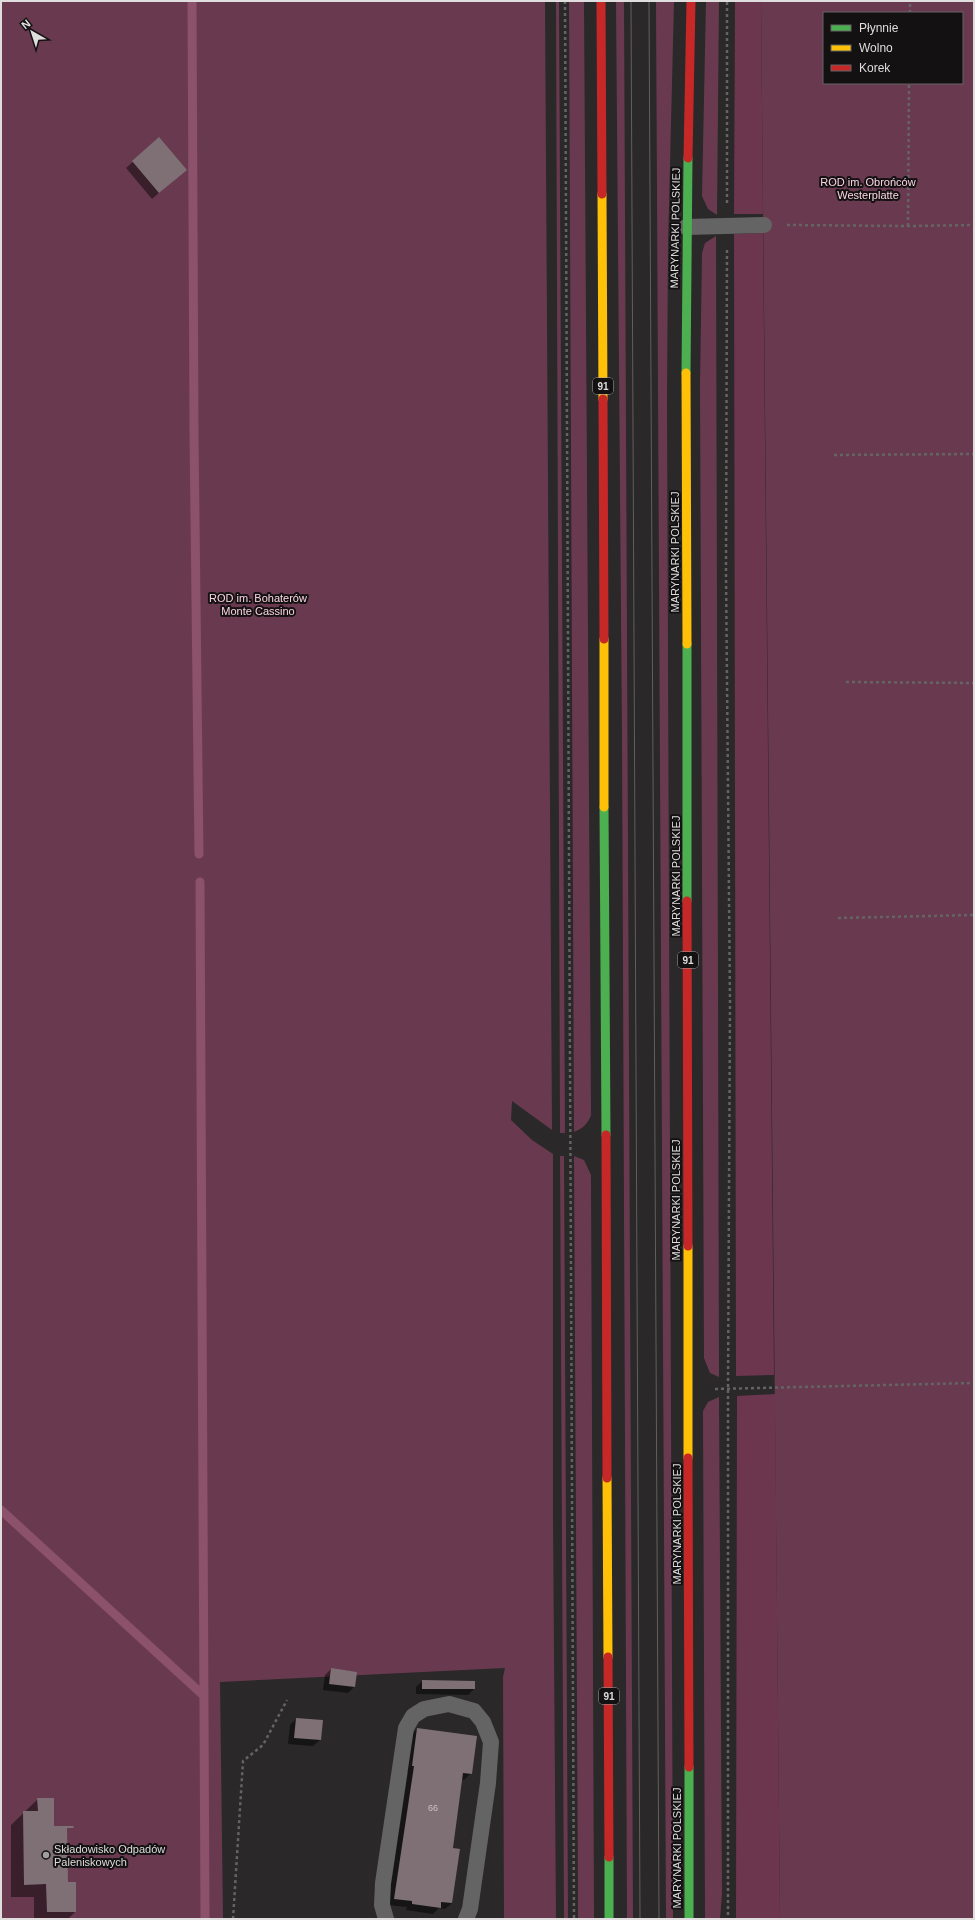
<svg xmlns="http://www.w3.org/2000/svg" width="975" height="1920" viewBox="0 0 975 1920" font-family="Arial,sans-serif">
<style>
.green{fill:#693a4f;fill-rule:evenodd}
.forest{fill:#6c364e}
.shadow{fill:#0007}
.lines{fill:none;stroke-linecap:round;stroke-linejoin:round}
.stream{stroke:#8c516b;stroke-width:9}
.building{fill:#7e7075}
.path{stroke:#656464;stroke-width:2.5;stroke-dasharray:3 3;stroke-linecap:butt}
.lane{stroke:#656464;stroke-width:16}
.fast{stroke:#4caf50;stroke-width:9}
.slow{stroke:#ffc107;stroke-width:9}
.jam{stroke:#c62828;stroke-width:9}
.tram{stroke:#615f60;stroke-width:1}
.poi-dot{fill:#a09e9f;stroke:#131111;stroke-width:1.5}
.labels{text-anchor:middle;stroke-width:4;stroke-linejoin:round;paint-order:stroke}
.number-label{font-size:9px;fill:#c7c2c4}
.shield{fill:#131111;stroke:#a2a0a0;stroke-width:1}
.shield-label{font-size:10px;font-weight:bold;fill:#dfddde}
.park-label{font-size:11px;fill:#fcd4e3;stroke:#131111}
.street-label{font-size:11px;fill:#dfddde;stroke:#131111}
.poi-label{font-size:11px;fill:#dfddde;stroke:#131111;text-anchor:start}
</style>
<rect width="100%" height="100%" fill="#2a2829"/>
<path class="green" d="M 1,1 L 545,1 L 552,1130 L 512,1101 L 511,1120 L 532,1140 L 553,1154 L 553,1518 L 556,1919 L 504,1919 L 503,1677 L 505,1668 L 220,1682 L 223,1919 L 1,1919 Z
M 556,1 L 559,1 L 565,1133 L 560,1133 Z
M 569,1 L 584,1 L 591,1115 C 588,1124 582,1129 574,1132 Z
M 616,1 L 624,1 L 633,1919 L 627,1919 L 622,735 Z
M 656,1 L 674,1 L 668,246 L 667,402 L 673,1919 L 666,1919 Z
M 706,1 L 719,1 L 717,215 L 708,209 L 702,196 Z
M 761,1 L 974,1 L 974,1919 L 780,1919 ZM 824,13 L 962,13 L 962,83 L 824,83 Z
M 716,236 L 719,1377 L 710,1373 L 704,1358 L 700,385 L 702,253 L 705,243 Z
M 560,1156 L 564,1156 L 568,1919 L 564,1919 L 564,1914 Z
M 574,1156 L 584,1160 L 591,1175 L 594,1919 L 578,1919 L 578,1898 Z
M 719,1397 L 722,1894 L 720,1919 L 705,1919 L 703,1411 L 708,1402 Z"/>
<path class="forest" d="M 735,1 L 761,1 L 763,214 L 734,214 Z
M 763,233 L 774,1375 L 736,1376 L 734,234 Z
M 775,1394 L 780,1919 L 736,1919 L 737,1396 Z"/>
<path class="shadow" d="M 159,138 L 185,170 L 152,199 L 126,168 Z
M 331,1669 L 356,1672 L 354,1687 L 348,1693 L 323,1690 L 325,1675 Z
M 422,1681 L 474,1689 L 468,1695 L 416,1694 L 416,1687 Z
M 296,1719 L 320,1740 L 313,1746 L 288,1744 L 290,1725 Z
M 417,1729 L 471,1773 L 464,1780 L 461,1779 L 452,1849 L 452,1903 L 445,1909 L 439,1908 L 433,1914 L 406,1910 L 407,1907 L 388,1905 L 408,1772 L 406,1772 L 411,1736 Z
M 38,1799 L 53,1827 L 75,1912 L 68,1919 L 34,1919 L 34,1897 L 11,1897 L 11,1825 Z"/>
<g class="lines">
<path class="stream" d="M 192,1 L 194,434 L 199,854
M 200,882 L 205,1919
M 1,1510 L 203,1695"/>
</g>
<path class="building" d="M 159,137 L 187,170 L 159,193 L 132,161 Z
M 331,1668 L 357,1672 L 355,1687 L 329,1684 Z
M 422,1680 L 475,1681 L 475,1689 L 422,1689 Z
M 296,1718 L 323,1720 L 321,1740 L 294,1738 Z
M 417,1728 L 477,1736 L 472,1774 L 463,1773 L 453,1848 L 460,1849 L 452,1903 L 441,1902 L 441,1908 L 412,1904 L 412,1901 L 394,1899 L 414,1766 L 412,1766 Z
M 37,1798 L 54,1798 L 54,1826 L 73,1826 L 74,1828 L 67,1828 L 68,1882 L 76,1882 L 76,1912 L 47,1912 L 46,1884 L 24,1885 L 23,1811 L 38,1811 Z"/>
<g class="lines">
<path class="path" d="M 565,1 L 574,1919
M 910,13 L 910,1
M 727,203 L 727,1
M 787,225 L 908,226 L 974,225
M 908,226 L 909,83
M 727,250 L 726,573 L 730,1003 L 728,1388 L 728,1919
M 834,455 L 974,454
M 846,682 L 974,683
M 838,918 L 974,915
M 715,1389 L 974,1383
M 233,1919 L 243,1761 L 263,1745 L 287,1700"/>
<path class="lane" d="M 686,227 L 764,225
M 386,1919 L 382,1905 L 383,1883 L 406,1728 L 413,1716 L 424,1709 L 449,1704 L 474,1711 L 483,1722 L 491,1742 L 488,1783 L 470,1909 L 466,1919"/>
<path class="fast" d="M 686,373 L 688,158
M 687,644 L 687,901
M 604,807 L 606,1135
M 689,1767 L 689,1919
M 609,1857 L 609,1919"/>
<path class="slow" d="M 602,194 L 603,399
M 686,373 L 687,644
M 604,639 L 604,807
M 688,1246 L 688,1458
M 607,1478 L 608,1657"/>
<path class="jam" d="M 601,1 L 602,194
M 688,158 L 691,1
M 603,399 L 604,639
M 687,901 L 688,1246
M 606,1135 L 607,1478
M 688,1458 L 689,1767
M 608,1657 L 609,1857"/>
<path class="tram" d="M 631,1 L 640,1919
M 649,1 L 659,1919"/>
</g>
<circle class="poi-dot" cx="46" cy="1855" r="4"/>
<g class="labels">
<g class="number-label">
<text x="433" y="1811">66</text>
</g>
<g class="shield">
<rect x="593" y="378" width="20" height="16" rx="3"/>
<rect x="678" y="952" width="20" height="16" rx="3"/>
<rect x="599" y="1688" width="20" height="16" rx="3"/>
</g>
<g class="shield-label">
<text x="603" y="390">91</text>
<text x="688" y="964">91</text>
<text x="609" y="1700">91</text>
</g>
<g class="park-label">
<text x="868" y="186">ROD im. Obrońców<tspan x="868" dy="13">Westerplatte</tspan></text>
<text x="258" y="602">ROD im. Bohaterów<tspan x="258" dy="13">Monte Cassino</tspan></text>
</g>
<g class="street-label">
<text transform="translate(675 228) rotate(-89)" y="4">MARYNARKI POLSKIEJ</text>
<text transform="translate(675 552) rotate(-90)" y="4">MARYNARKI POLSKIEJ</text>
<text transform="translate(676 876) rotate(-90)" y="4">MARYNARKI POLSKIEJ</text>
<text transform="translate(676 1200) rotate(-90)" y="4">MARYNARKI POLSKIEJ</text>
<text transform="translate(677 1524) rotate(-90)" y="4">MARYNARKI POLSKIEJ</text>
<text transform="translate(677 1848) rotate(-90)" y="4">MARYNARKI POLSKIEJ</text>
</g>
<g class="poi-label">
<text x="54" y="1853">Składowisko Odpadów<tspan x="54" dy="13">Paleniskowych</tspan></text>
</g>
</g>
<rect width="975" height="1920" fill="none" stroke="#dfddde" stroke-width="4"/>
<rect x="823" y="12" width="140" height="72" fill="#131111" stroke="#656363"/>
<rect x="831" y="25" width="20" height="6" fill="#4caf50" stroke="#656363"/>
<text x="859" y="32" font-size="12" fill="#dfddde">Płynnie</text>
<rect x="831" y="45" width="20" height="6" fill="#ffc107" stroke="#656363"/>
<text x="859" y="52" font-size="12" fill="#dfddde">Wolno</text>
<rect x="831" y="65" width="20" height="6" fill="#c62828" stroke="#656363"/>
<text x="859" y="72" font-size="12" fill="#dfddde">Korek</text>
<g transform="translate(32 32) rotate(321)" stroke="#131111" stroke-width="3" paint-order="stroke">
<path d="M0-3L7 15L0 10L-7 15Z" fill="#dfddde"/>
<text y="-6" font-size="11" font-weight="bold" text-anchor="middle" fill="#dfddde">N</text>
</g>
</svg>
